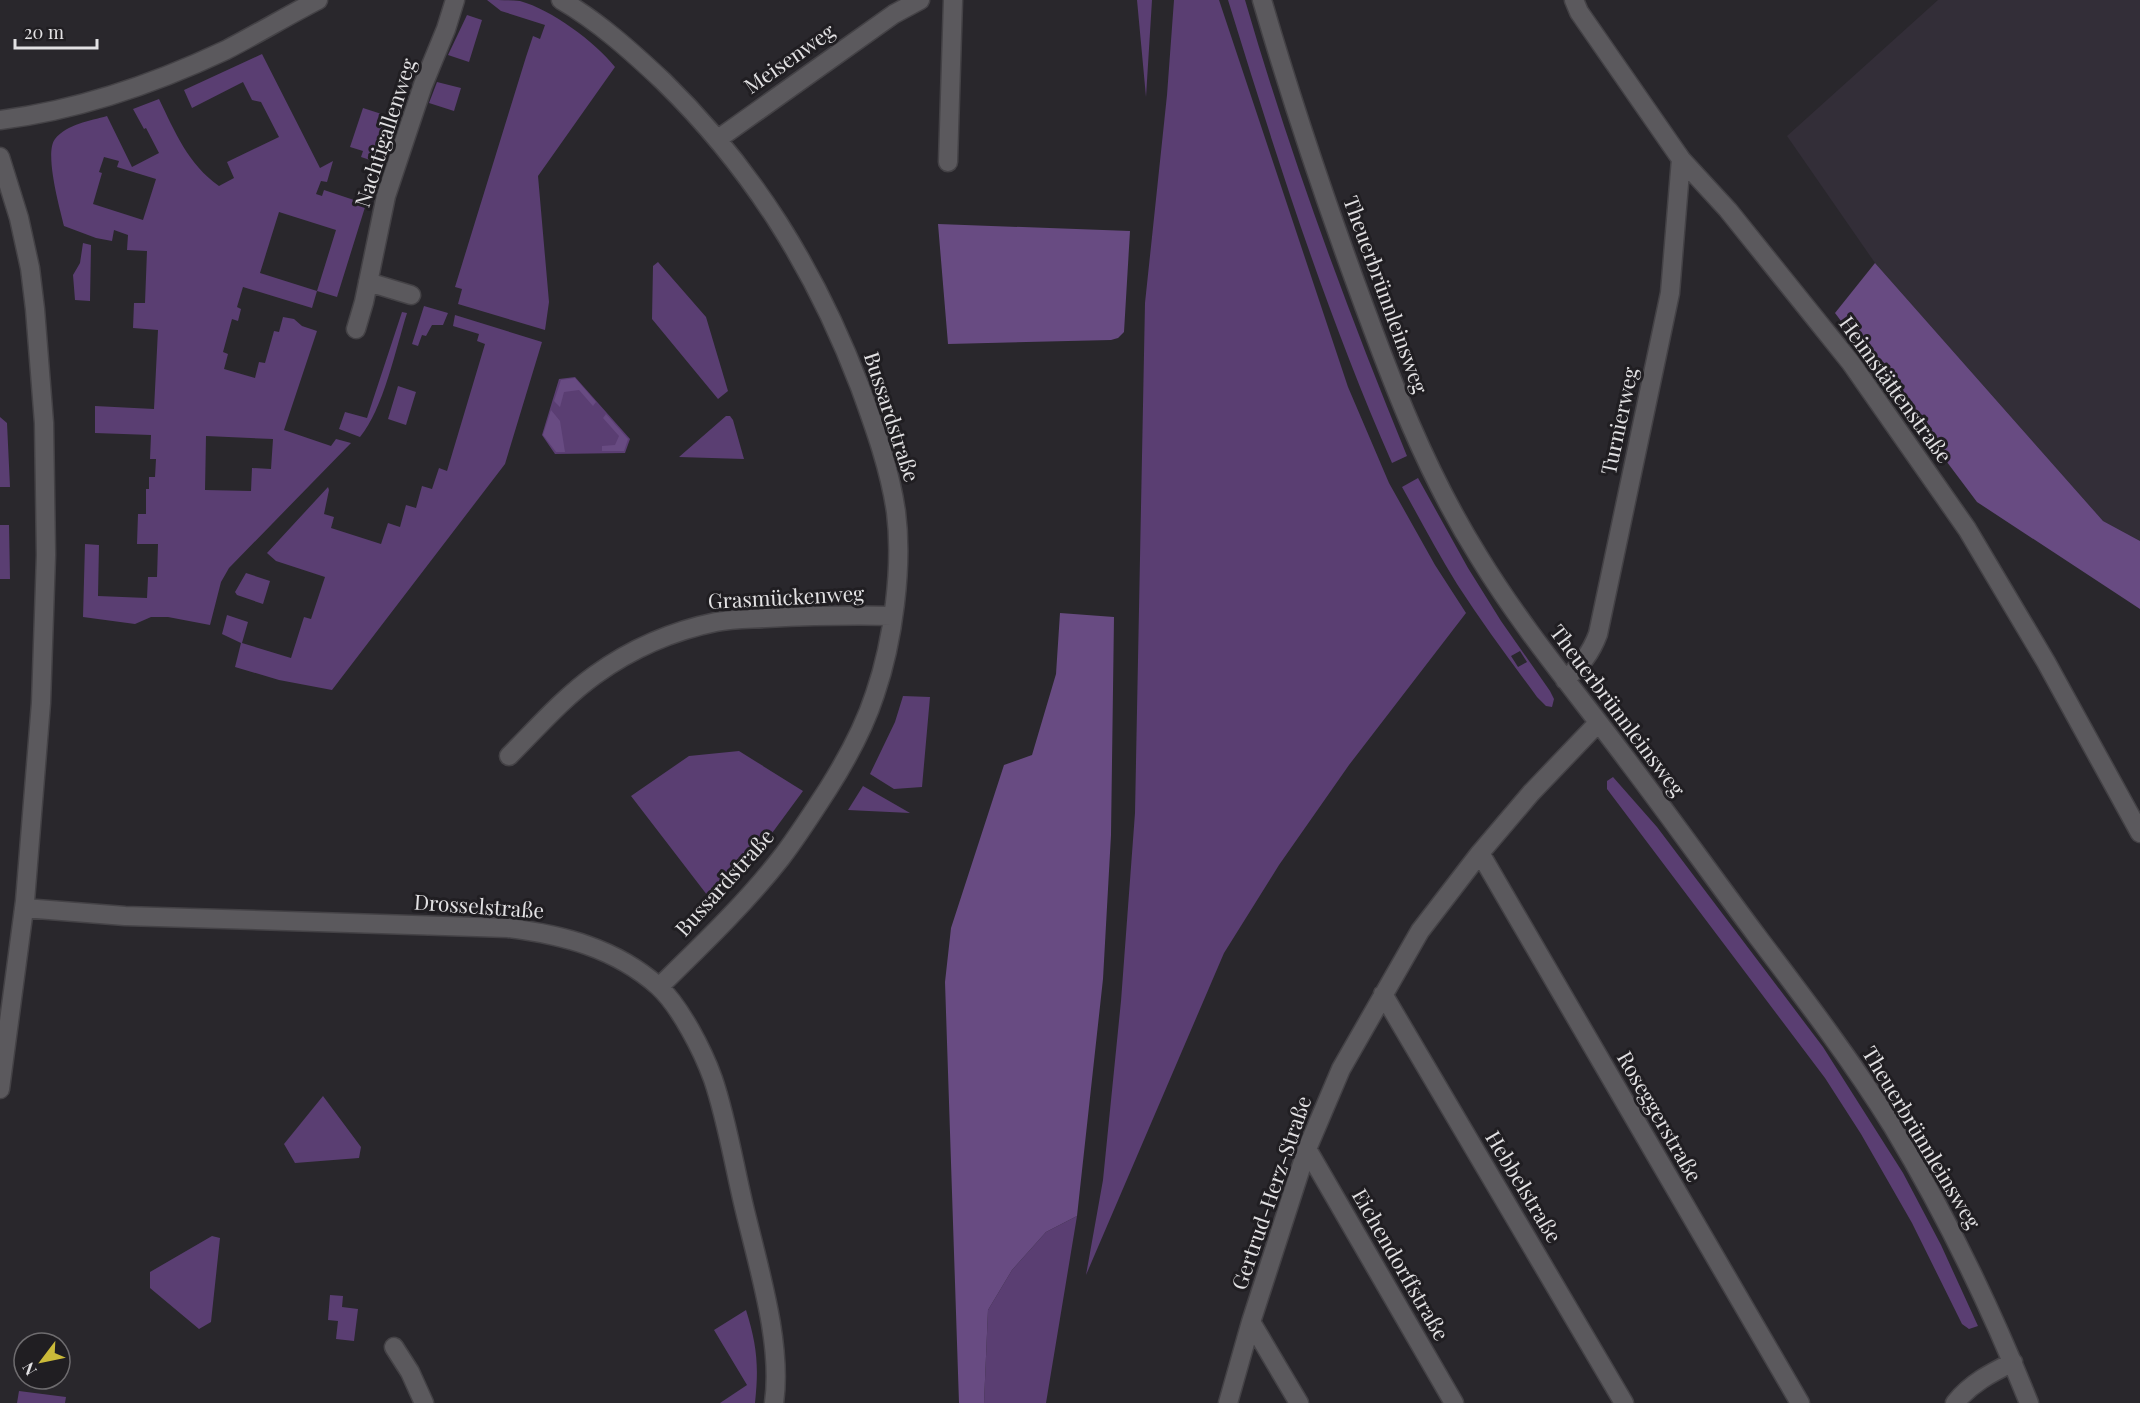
<svg xmlns="http://www.w3.org/2000/svg" width="2140" height="1403" viewBox="0 0 2140 1403" font-family="'Playfair Display',serif">
<style>
.built{fill:#332e38}
.green{fill:#5a3e72;fill-rule:evenodd}
.forest{fill:#684b82}
.lines{fill:none;stroke-linecap:round;stroke-linejoin:round}
.minor-casing{stroke:#444246;stroke-width:21}
.minor{stroke:#5b595d;stroke-width:18}
.labels{text-anchor:middle;stroke-width:6;stroke-linejoin:round;paint-order:stroke}
.street-label{font-size:21px;fill:#e2e1e3;stroke:#201e22}
</style>
<rect width="100%" height="100%" fill="#29272c"/>
<path class="built" d="M 1938,0 L 2140,0 L 2140,541 L 2103,521 L 1875,263 L 1787,136 Z"/>
<path class="green" d="M 487,0 C 497,0 510,0 520,1 C 552,10 594,41 615,67 L 538,176 L 549,302 L 545,330 L 458,304 L 462,289 L 455,287 L 526,57 L 533,36 L 540,39 L 545,25 L 501,11 Z
M 1137,0 L 1152,0 L 1146,97 Z
M 1174,0 L 1219,0 L 1348,387 L 1389,483 L 1435,565 L 1466,613 L 1349,765 L 1279,865 L 1224,953 L 1086,1275 L 1103,1180 L 1121,1001 L 1135,813 L 1145,303 L 1167,95 Z
M 1228,0 L 1245,0 C 1290,155 1346,307 1407,456 L 1392,463 C 1326,313 1276,156 1228,0 Z
M 467,15 L 482,20 L 469,62 L 448,55 Z
M 262,54 L 320,168 L 333,161 L 327,182 L 321,181 L 316,194 L 322,196 L 324,190 L 366,204 L 337,297 L 317,291 L 312,308 L 243,287 L 237,307 L 241,309 L 238,321 L 232,319 L 223,352 L 228,354 L 224,369 L 255,378 L 259,362 L 265,363 L 274,331 L 279,332 L 283,317 L 294,319 L 302,326 L 317,331 L 284,430 L 331,446 L 336,439 L 351,443 L 229,568 L 221,582 L 210,625 L 168,617 L 151,617 L 135,624 L 83,617 L 85,544 L 99,545 L 98,596 L 147,598 L 148,577 L 157,577 L 158,544 L 137,544 L 138,514 L 146,514 L 146,489 L 149,489 L 149,477 L 155,477 L 156,459 L 150,459 L 151,435 L 95,433 L 95,406 L 154,409 L 158,330 L 133,328 L 134,303 L 145,303 L 147,251 L 127,250 L 128,235 L 114,230 L 112,241 L 96,238 L 64,226 C 60,209 44,153 55,139 C 67,124 90,121 107,116 L 132,167 L 159,153 L 146,128 L 144,129 L 133,109 L 159,99 C 175,132 188,164 219,186 L 234,178 L 227,162 L 279,137 L 261,102 L 252,100 L 243,82 L 192,108 L 184,90 ZM 104,157 L 119,161 L 117,167 L 156,179 L 143,220 L 93,204 L 102,173 L 99,172 ZM 279,212 L 336,230 L 317,291 L 260,273 ZM 206,436 L 273,439 L 271,469 L 252,468 L 251,491 L 205,490 Z
M 437,82 L 461,88 L 454,111 L 429,103 Z
M 363,108 L 397,119 L 382,164 L 361,157 L 363,151 L 350,147 Z
M 83,243 L 91,245 L 90,301 L 75,300 L 73,275 L 80,263 Z
M 658,262 L 706,317 L 728,391 L 718,399 L 652,319 L 653,266 Z
M 424,306 L 448,313 L 443,325 L 432,325 L 426,336 L 422,335 L 418,346 L 412,344 Z
M 402,312 L 407,313 C 396,348 383,410 360,437 L 339,429 L 345,412 L 367,418 Z
M 455,315 L 542,342 L 505,464 L 332,690 L 279,680 L 235,667 L 241,643 L 222,634 L 227,615 L 248,622 L 242,643 L 291,658 L 304,617 L 311,619 L 325,577 L 276,561 L 267,553 L 328,487 L 329,490 L 324,514 L 334,517 L 331,528 L 381,544 L 388,523 L 400,527 L 406,505 L 416,508 L 422,486 L 432,489 L 439,468 L 447,471 L 485,344 L 477,341 L 479,334 L 453,326 Z
M 575,377 L 630,439 L 625,453 L 555,454 L 542,435 L 559,379 Z
M 398,386 L 416,392 L 406,425 L 388,419 Z
M 726,416 L 730,416 L 733,420 L 744,459 L 679,457 Z
M 0,417 L 7,423 L 10,487 L 0,487 Z
M 1418,478 L 1468,568 L 1501,621 L 1550,691 L 1554,699 L 1552,707 L 1546,706 L 1537,697 C 1510,660 1482,623 1457,584 C 1437,552 1420,519 1402,487 ZM 1520,651 L 1527,662 L 1518,667 L 1511,656 Z
M 0,525 L 9,525 L 10,579 L 0,579 Z
M 246,573 L 270,581 L 263,604 L 237,595 L 235,592 Z
M 903,696 L 930,697 L 922,787 L 894,789 L 870,774 L 895,722 Z
M 739,751 L 803,791 L 761,848 L 714,904 L 631,796 L 689,756 Z
M 1613,777 L 1657,827 L 1823,1047 L 1903,1173 L 1941,1245 L 1978,1326 L 1969,1329 L 1962,1324 L 1912,1223 L 1861,1134 L 1825,1078 L 1607,789 L 1607,781 Z
M 863,786 L 910,813 L 848,810 Z
M 323,1096 L 361,1147 L 359,1158 L 295,1163 L 284,1144 Z
M 1077,1216 L 1046,1403 L 984,1403 L 988,1310 L 1012,1270 L 1046,1232 Z
M 212,1236 L 220,1238 L 211,1322 L 199,1329 L 150,1288 L 150,1272 Z
M 330,1295 L 343,1296 L 342,1307 L 358,1309 L 354,1341 L 336,1339 L 338,1321 L 328,1320 Z
M 746,1310 C 757,1345 759,1366 755,1403 L 720,1403 L 747,1385 L 714,1330 Z
M 19,1391 L 66,1397 L 65,1403 L 17,1403 Z"/>
<path class="forest" d="M 938,224 L 1130,231 L 1124,332 L 1118,338 L 1111,340 L 948,344 Z
M 1875,263 L 2103,521 L 2140,541 L 2140,609 L 1977,502 L 1835,313 Z
M 575,378 L 596,402 L 593,406 L 579,390 L 564,392 L 560,407 L 554,401 L 561,380 Z
M 551,410 L 560,421 L 565,452 L 556,452 L 543,435 Z
M 606,414 L 628,439 L 624,451 L 602,451 L 602,446 L 615,445 L 619,436 L 603,418 Z
M 1060,613 L 1114,617 L 1111,835 L 1103,979 L 1077,1216 L 1046,1232 L 1012,1270 L 988,1310 L 984,1403 L 959,1403 L 945,982 L 951,928 L 1004,765 L 1032,755 L 1056,674 Z"/>
<g class="lines">
<defs>
<path id="minor" d="M 561,0 C 599,22 631,51 663,81 C 753,169 815,269 860,387 C 875,428 890,470 896,512 C 903,567 893,642 875,694 C 864,728 847,759 828,789 C 813,812 798,836 781,858 C 745,904 701,946 659,987
M 1262,0 C 1290,96 1322,191 1356,284 C 1391,380 1425,471 1479,557 C 1523,629 1577,693 1627,760 C 1671,818 1713,877 1757,936 C 1804,998 1852,1061 1893,1127 C 1946,1215 1991,1308 2029,1403
M 1574,0 L 1579,12 L 1681,159 L 1728,210 L 1851,363 L 1967,529 L 2046,662 L 2140,833
M 0,120 C 79,110 154,84 226,50 C 257,34 287,16 318,0
M 718,139 L 894,14 L 920,0
M 0,157 L 19,218 L 30,268 L 35,309 L 44,423 L 46,555 L 41,703 L 25,901 L 0,1089
M 948,162 L 953,0
M 368,282 L 411,295
M 356,329 L 364,302 L 386,196 L 423,85 L 446,29 L 455,0
M 1565,680 C 1581,665 1591,653 1598,634 L 1670,293 L 1681,159
M 509,756 C 537,728 563,698 595,675 C 631,649 672,631 716,622 C 732,619 749,619 766,618 C 808,616 851,615 893,616
M 1480,853 L 1800,1403
M 24,908 L 125,916 L 508,928 C 563,935 615,948 658,986 C 680,1006 703,1051 713,1079 C 726,1117 733,1159 742,1198 C 756,1260 783,1341 774,1403
M 1383,994 L 1624,1403
M 1307,1149 L 1454,1403
M 1251,1322 L 1299,1403
M 394,1347 L 410,1372 L 424,1403
M 1228,1403 L 1251,1322 L 1307,1149 L 1341,1069 L 1420,931 L 1480,853 L 1531,793 L 1598,723
M 1955,1403 C 1971,1383 1991,1373 2013,1362"/>
</defs>
<use href="#minor" class="minor-casing"/>
<use href="#minor" class="minor"/>
</g>
<g class="labels">
<g class="street-label">
<text transform="translate(790 59) rotate(-35)" y="7">Meisenweg</text>
<text transform="translate(386 133) rotate(-72)" y="7">Nachtigallenweg</text>
<text transform="translate(1385 295) rotate(70)" y="7">Theuerbrünnleinsweg</text>
<text transform="translate(1895 390) rotate(54)" y="7">Heimstättenstraße</text>
<text transform="translate(891 417) rotate(72)" y="7">Bussardstraße</text>
<text transform="translate(1620 421) rotate(-78)" y="7">Turnierweg</text>
<text transform="translate(786 598) rotate(-3)" y="7">Grasmückenweg</text>
<text transform="translate(1617 711) rotate(53)" y="7">Theuerbrünnleinsweg</text>
<text transform="translate(725 883) rotate(-48)" y="7">Bussardstraße</text>
<text transform="translate(479 907) rotate(4)" y="7">Drosselstraße</text>
<text transform="translate(1659 1117) rotate(60)" y="7">Roseggerstraße</text>
<text transform="translate(1921 1138) rotate(59)" y="7">Theuerbrünnleinsweg</text>
<text transform="translate(1523 1187) rotate(59)" y="7">Hebbelstraße</text>
<text transform="translate(1272 1193) rotate(-71)" y="7">Gertrud-Herz-Straße</text>
<text transform="translate(1400 1265) rotate(60)" y="7">Eichendorffstraße</text>
</g>
</g>
<g transform="translate(42 1361) rotate(238)"><circle r="28" fill="#201e22" stroke="#6e6c6f" stroke-width="1.5"/>
<path d="M0-4.5L10 22L0 15L-10 22Z" fill="#cbba39"/>
<text y="-9" font-size="16" font-weight="bold" text-anchor="middle" fill="#e2e1e3">N</text>
</g>
<path d="M15 39v9h82v-9" fill="none" stroke="#e2e1e3" stroke-width="3"/>
<text x="24" y="39" font-size="18" fill="#e2e1e3" stroke="#201e22" stroke-width="4.5" paint-order="stroke">20 m</text>
</svg>
